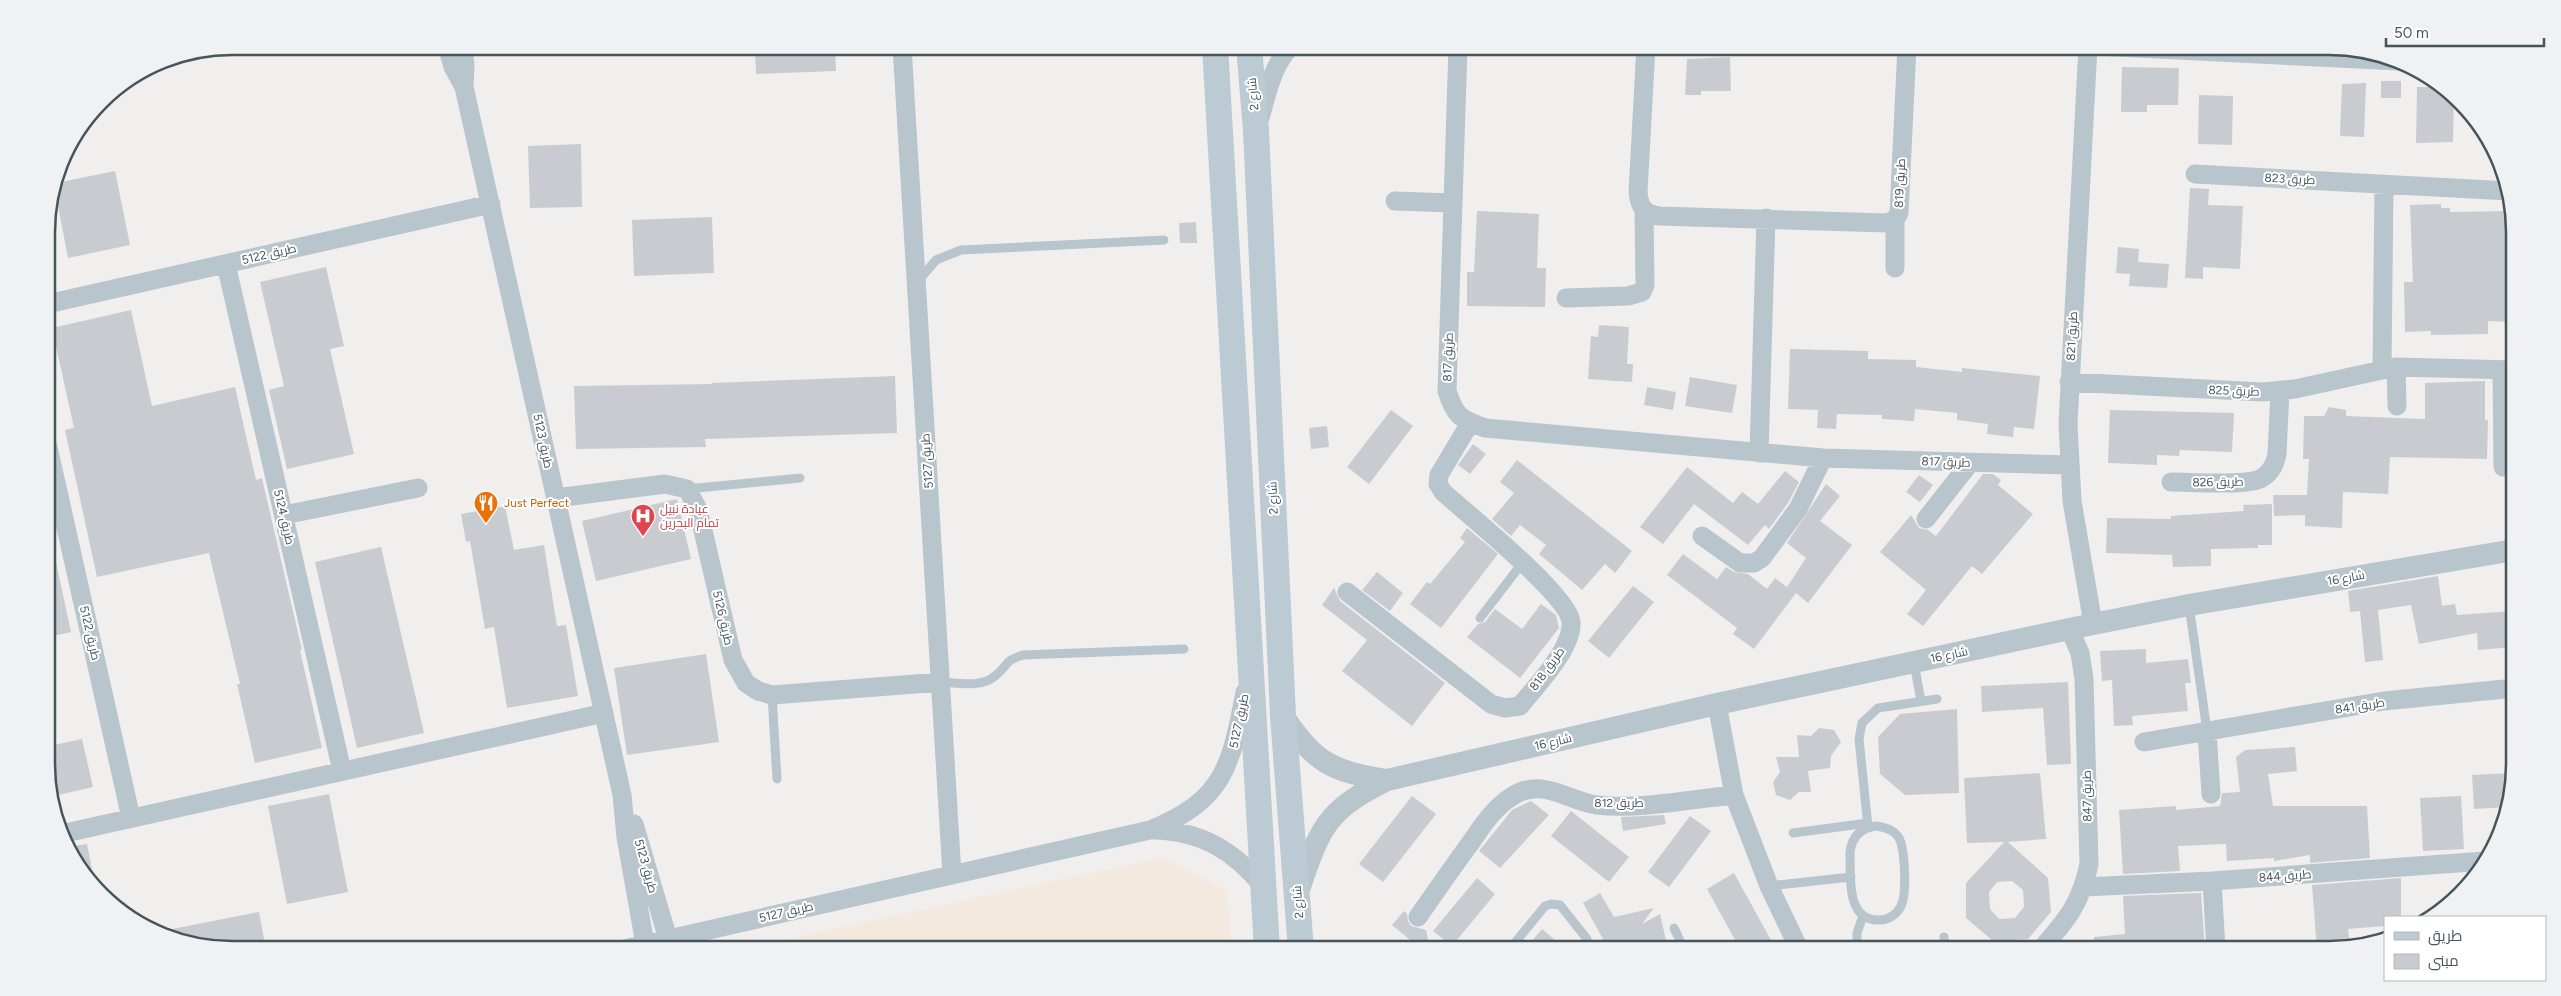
<svg xmlns="http://www.w3.org/2000/svg" width="2561" height="996" viewBox="0 0 2561 996" font-family="Figtree,Cairo,sans-serif">
<style>
.sand{fill:#f3e9de}
.building{fill:#c8ccd1;fill-rule:evenodd}
.lines{fill:none;stroke-linecap:round;stroke-linejoin:round}
.service{stroke:#b9c5cc;stroke-width:9}
.minor{stroke:#b9c5cc;stroke-width:19}
.tertiary{stroke:#b9c5cc;stroke-width:22}
.secondary{stroke:#bbcad3;stroke-width:26}
.labels{text-anchor:middle;stroke-width:4;stroke-linejoin:round;paint-order:stroke}
.street-label{font-size:12px;fill:#46545c;stroke:#fff}
.food-label{font-size:12px;fill:#c56008;stroke:#fff;text-anchor:start}
.health-label{font-size:12px;fill:#be3a42;stroke:#fff;text-anchor:start}
.rim{fill:none;stroke:#46545c;stroke-width:2.5}
</style>
<rect width="100%" height="100%" fill="#f1eeee"/>
<path class="sand" d="M 1164,857 L 1227,891 L 1232,950 L 735,950 Z"/>
<path class="building" d="M 755,46 L 835,46 L 836,71 L 756,74 Z
M 1730,57 L 1731,91 L 1701,91 L 1701,95 L 1685,95 L 1687,59 Z
M 2122,67 L 2179,68 L 2178,105 L 2147,105 L 2147,112 L 2121,112 Z
M 2381,81 L 2401,81 L 2401,98 L 2381,98 Z
M 2366,83 L 2364,137 L 2340,136 L 2342,84 Z
M 2417,87 L 2443,87 L 2454,96 L 2453,142 L 2416,143 Z
M 2199,95 L 2233,96 L 2232,145 L 2198,144 Z
M 581,144 L 582,207 L 530,208 L 528,146 Z
M 115,171 L 130,245 L 68,258 L 55,190 L 56,183 Z
M 2190,188 L 2209,189 L 2208,205 L 2243,206 L 2240,269 L 2203,267 L 2203,279 L 2185,278 Z
M 2441,204 L 2441,208 L 2450,208 L 2450,212 L 2513,211 L 2513,322 L 2488,321 L 2488,334 L 2431,335 L 2431,331 L 2405,332 L 2404,282 L 2413,282 L 2410,205 Z
M 1477,211 L 1539,214 L 1537,268 L 1546,268 L 1545,307 L 1467,306 L 1467,272 L 1474,272 Z
M 712,217 L 714,273 L 634,276 L 632,220 Z
M 1196,222 L 1197,243 L 1180,243 L 1179,223 Z
M 2118,247 L 2139,249 L 2138,262 L 2169,264 L 2167,288 L 2129,286 L 2130,274 L 2116,273 Z
M 326,267 L 344,346 L 330,349 L 354,454 L 287,469 L 269,390 L 284,386 L 260,282 Z
M 131,310 L 152,406 L 235,387 L 256,480 L 262,478 L 302,650 L 300,650 L 322,748 L 255,763 L 237,684 L 240,684 L 209,553 L 97,577 L 65,430 L 74,428 L 52,328 Z
M 1599,325 L 1629,327 L 1627,364 L 1633,364 L 1632,382 L 1588,379 L 1591,336 L 1598,337 Z
M 1790,349 L 1868,351 L 1868,359 L 1916,360 L 1916,367 L 1962,372 L 1962,368 L 2040,376 L 2034,429 L 2014,427 L 2013,437 L 1987,434 L 1988,424 L 1957,420 L 1957,413 L 1915,409 L 1914,421 L 1882,419 L 1882,415 L 1837,414 L 1836,429 L 1817,428 L 1818,410 L 1788,409 Z
M 895,376 L 897,433 L 705,439 L 706,447 L 576,449 L 574,386 L 712,384 L 712,383 Z
M 1690,377 L 1737,385 L 1732,413 L 1685,406 Z
M 2485,381 L 2485,420 L 2488,420 L 2487,459 L 2390,457 L 2388,494 L 2343,492 L 2342,528 L 2305,526 L 2305,515 L 2274,516 L 2273,495 L 2307,495 L 2309,459 L 2303,459 L 2304,416 L 2324,416 L 2329,407 L 2346,410 L 2346,416 L 2425,419 L 2425,383 Z
M 1647,387 L 1676,392 L 1673,410 L 1644,405 Z
M 1391,410 L 1413,426 L 1369,484 L 1347,467 Z
M 2110,410 L 2234,413 L 2232,452 L 2180,450 L 2179,456 L 2157,455 L 2157,465 L 2108,463 Z
M 1327,426 L 1329,447 L 1311,449 L 1309,428 Z
M 1473,444 L 1486,454 L 1470,474 L 1458,465 Z
M 1517,460 L 1632,551 L 1615,573 L 1605,564 L 1582,590 L 1539,554 L 1546,545 L 1520,525 L 1511,536 L 1492,519 L 1514,493 L 1500,482 Z
M 1687,467 L 1733,503 L 1742,492 L 1758,504 L 1785,471 L 1799,482 L 1788,503 L 1769,529 L 1765,525 L 1748,545 L 1694,504 L 1663,544 L 1640,527 Z
M 1983,474 L 1993,474 L 2001,480 L 1998,485 L 2033,514 L 1982,574 L 1972,566 L 1923,626 L 1907,614 L 1926,590 L 1880,552 L 1911,515 L 1919,528 L 1928,530 L 1936,536 Z
M 1919,475 L 1933,485 L 1920,502 L 1906,492 Z
M 1826,484 L 1840,496 L 1820,521 L 1852,545 L 1808,603 L 1796,593 L 1754,649 L 1733,634 L 1737,628 L 1667,575 L 1683,554 L 1717,579 L 1726,567 L 1734,572 L 1748,574 L 1767,589 L 1775,578 L 1787,587 L 1806,558 L 1787,543 Z
M 677,499 L 691,559 L 596,581 L 582,521 Z
M 2272,504 L 2272,545 L 2258,545 L 2258,548 L 2211,549 L 2211,566 L 2173,567 L 2172,555 L 2106,553 L 2107,518 L 2171,519 L 2171,516 L 2244,511 L 2243,505 Z
M 505,506 L 514,550 L 544,545 L 557,626 L 566,625 L 578,696 L 507,708 L 494,627 L 485,629 L 470,541 L 466,542 L 461,514 Z
M 1467,528 L 1498,554 L 1441,628 L 1410,604 L 1427,582 L 1430,584 L 1465,542 L 1460,538 Z
M 381,547 L 424,733 L 357,748 L 315,562 Z
M 48,562 L 56,562 L 71,632 L 49,637 Z
M 1377,572 L 1403,593 L 1390,611 L 1362,590 Z
M 2438,576 L 2442,606 L 2455,604 L 2457,615 L 2512,611 L 2514,647 L 2478,650 L 2477,633 L 2419,644 L 2411,605 L 2378,610 L 2383,660 L 2365,662 L 2360,611 L 2350,612 L 2348,591 Z
M 1633,586 L 1654,602 L 1609,658 L 1588,641 Z
M 1334,588 L 1340,601 L 1445,683 L 1412,726 L 1342,671 L 1367,640 L 1322,605 Z
M 1541,604 L 1556,615 L 1559,628 L 1520,678 L 1467,637 L 1478,624 L 1485,622 L 1495,609 L 1522,629 Z
M 2146,649 L 2146,663 L 2188,659 L 2191,683 L 2185,683 L 2188,711 L 2132,716 L 2133,725 L 2114,726 L 2112,680 L 2102,681 L 2100,651 Z
M 706,654 L 719,742 L 627,755 L 614,668 Z
M 2068,682 L 2071,764 L 2047,765 L 2043,708 L 1982,712 L 1981,686 Z
M 1957,709 L 1959,793 L 1905,795 L 1880,774 L 1878,737 L 1900,714 Z
M 1819,728 L 1834,730 L 1841,742 L 1831,756 L 1830,768 L 1808,771 L 1811,792 L 1799,792 L 1790,800 L 1776,795 L 1773,782 L 1780,772 L 1776,757 L 1799,757 L 1797,735 L 1811,736 Z
M 82,739 L 93,787 L 50,797 L 49,746 Z
M 2295,747 L 2297,771 L 2268,774 L 2273,806 L 2367,806 L 2370,858 L 2310,863 L 2310,855 L 2274,861 L 2274,858 L 2227,861 L 2226,844 L 2178,846 L 2180,871 L 2123,874 L 2119,810 L 2176,806 L 2176,810 L 2220,806 L 2222,793 L 2240,792 L 2236,757 L 2245,750 Z
M 2040,773 L 2046,839 L 2008,842 L 2048,878 L 2051,912 L 2028,939 L 1993,941 L 1966,918 L 1966,883 L 2004,842 L 1967,843 L 1964,778 ZM 2012,881 L 2023,890 L 2024,907 L 2015,918 L 1999,919 L 1990,909 L 1989,892 L 1997,882 Z
M 2513,773 L 2508,807 L 2474,809 L 2472,775 Z
M 329,794 L 348,892 L 287,904 L 268,806 Z
M 1412,796 L 1436,814 L 1383,882 L 1359,864 Z
M 2461,796 L 2464,849 L 2423,851 L 2420,798 Z
M 1531,801 L 1549,815 L 1500,868 L 1479,851 L 1512,810 Z
M 1571,811 L 1629,857 L 1609,882 L 1551,836 Z
M 1664,815 L 1666,824 L 1623,831 L 1621,817 Z
M 1690,816 L 1711,831 L 1669,887 L 1648,872 Z
M 87,844 L 96,889 L 66,847 Z
M 1734,873 L 1776,949 L 1740,949 L 1707,889 Z
M 1477,878 L 1495,894 L 1452,946 L 1433,931 Z
M 2401,878 L 2401,917 L 2385,917 L 2385,926 L 2348,929 L 2350,947 L 2317,949 L 2312,885 Z
M 1600,893 L 1614,917 L 1654,908 L 1642,924 L 1660,914 L 1668,949 L 1595,950 L 1604,944 L 1603,939 L 1583,903 Z
M 2201,893 L 2205,949 L 2094,949 L 2094,937 L 2125,934 L 2123,896 Z
M 1404,911 L 1407,914 L 1408,921 L 1411,926 L 1426,930 L 1430,950 L 1422,950 L 1392,925 Z
M 259,912 L 266,950 L 232,950 L 172,940 L 157,932 Z
M 1542,929 L 1555,940 L 1546,950 L 1524,950 Z"/>
<g class="lines">
<path class="service" d="M 919,280 L 936,260 L 961,250 L 1164,240
M 687,489 L 800,478
M 2189,605 L 2207,731
M 1480,618 L 1523,562
M 1914,663 L 1921,701
M 941,682 C 959,683 981,688 995,676 C 1009,665 1003,661 1023,655 L 1184,649
M 772,695 L 777,779
M 1876,826 C 1885,827 1894,830 1899,838 C 1905,849 1907,895 1901,906 C 1897,914 1889,920 1880,920 C 1845,922 1851,875 1850,852 C 1852,837 1860,828 1876,826 Z
M 1868,827 L 1859,739 L 1862,723 L 1878,708 L 1937,699
M 1793,833 L 1868,823
M 1769,886 L 1851,877
M 1674,928 L 1684,949
M 1944,937 L 1945,949
M 1857,949 L 1857,933 L 1863,916
M 1509,950 L 1545,906 L 1551,904 L 1560,905 L 1587,939 L 1589,950"/>
<path class="minor" d="M 447,46 L 453,67 L 464,87
M 463,46 L 465,65 L 464,87 L 622,795 L 626,837 L 645,944
M 902,46 L 952,875
M 1458,46 L 1447,391 C 1455,416 1460,419 1485,428 L 1823,458 L 2068,465
M 1646,46 L 1638,192 C 1639,206 1644,214 1659,216 L 1887,223 L 1895,220 L 1899,213 L 1907,46
M 2088,46 L 2068,424 L 2072,501 L 2093,624
M 2096,46 L 2399,61
M 1260,118 C 1267,93 1272,66 1291,46
M 2195,174 L 2509,191
M 1395,201 L 1453,203
M 1895,220 L 1895,268
M 226,264 L 342,771
M 1566,298 L 1628,296 L 1642,292 L 1645,285 L 1644,211
M 47,304 L 491,204
M 2396,367 L 2397,406
M 2382,369 L 2384,184
M 2502,370 L 2503,467
M 2069,382 L 2263,392 L 2295,389 L 2396,367 L 2514,370
M 48,447 L 131,818
M 1759,453 L 1766,218
M 2171,482 C 2191,482 2244,486 2260,479 C 2270,474 2275,465 2277,454 L 2280,391
M 556,498 L 665,484 L 687,489 L 698,509 L 733,660 L 746,683 L 758,691 L 772,695 L 941,682
M 284,515 L 418,488
M 1926,519 L 1970,463
M 1702,536 L 1740,563 L 1754,563 L 1762,558 L 1798,509 L 1823,458
M 1347,592 L 1491,704 L 1505,708 L 1520,706 C 1536,686 1573,648 1571,622 C 1569,595 1466,513 1443,492 L 1438,484 L 1439,475 L 1470,423
M 1717,704 L 1734,795 L 1769,886 L 1799,949
M 2207,731 L 2211,794
M 2144,742 L 2384,701 L 2515,688
M 634,824 L 668,939
M 1154,830 C 1201,831 1235,851 1264,888
M 61,834 L 604,713
M 2212,881 L 2216,949
M 2084,887 L 2212,881 L 2485,861
M 1418,917 C 1434,894 1450,871 1466,849 C 1480,830 1491,810 1511,797 C 1542,776 1567,801 1597,805 C 1638,810 1692,799 1734,795
M 2041,949 C 2067,920 2081,903 2089,864 L 2084,679 L 2080,653 L 2070,630
M 620,950 L 1150,830 C 1225,800 1231,765 1245,692"/>
<path class="tertiary" d="M 1283,716 C 1316,763 1330,771 1387,780
M 1298,892 C 1307,868 1315,837 1332,818 C 1346,801 1368,790 1387,780 L 1717,704 L 2093,624 L 2189,605 L 2514,550"/>
<path class="secondary" d="M 1215,46 L 1267,950
M 1249,46 L 1256,131 L 1283,716 L 1301,950"/>
</g>
<defs>
<symbol id="restaurant-pin" viewBox="-11 -11 22 30"><path d="M0 17L-7.5 6A9.5 9.5 0 1 1 7.5 6Z" fill="#e8710a" stroke="#fff"/><path d="M-5-6h1v4h1v-4h1v4h1v-4h1v5L-1.5 .5V6h-2V.5L-5-1ZM5-6V6H3V1.5H1.5Q1.5-4 5-6Z" fill="#fff"/></symbol>
<symbol id="hospital-pin" viewBox="-11 -11 22 30"><path d="M0 17L-7.5 6A9.5 9.5 0 1 1 7.5 6Z" fill="#e0444e" stroke="#fff"/><path d="M-5-5h3v3.5h4V-5h3V5h-3V1.5h-4V5h-3Z" fill="#fff"/></symbol>
</defs>
<g fill-rule="evenodd">
<use href="#restaurant-pin" x="472" y="489" width="28" height="38"/>
<use href="#hospital-pin" x="629" y="502" width="28" height="38"/>
</g>
<g class="labels">
<g class="street-label">
<text transform="translate(1253 94) rotate(-95)" y="4">شارع 2</text>
<text transform="translate(2290 179) rotate(3)" y="4">طريق 823</text>
<text transform="translate(1900 183) rotate(-87)" y="4">طريق 819</text>
<text transform="translate(269 254) rotate(-13)" y="4">طريق 5122</text>
<text transform="translate(2072 336) rotate(-87)" y="4">طريق 821</text>
<text transform="translate(1448 357) rotate(-88)" y="4">طريق 817</text>
<text transform="translate(2234 391) rotate(2)" y="4">طريق 825</text>
<text transform="translate(543 441) rotate(78)" y="4">طريق 5123</text>
<text transform="translate(927 461) rotate(-94)" y="4">طريق 5127</text>
<text transform="translate(1946 462) rotate(2)" y="4">طريق 817</text>
<text transform="translate(2218 482) rotate(-1)" y="4">طريق 826</text>
<text transform="translate(1273 498) rotate(-93)" y="4">شارع 2</text>
<text transform="translate(284 517) rotate(77)" y="4">طريق 5124</text>
<text transform="translate(2346 578) rotate(-10)" y="4">شارع 16</text>
<text transform="translate(723 618) rotate(77)" y="4">طريق 5126</text>
<text transform="translate(90 633) rotate(77)" y="4">طريق 5122</text>
<text transform="translate(1949 655) rotate(-12)" y="4">شارع 16</text>
<text transform="translate(1547 669) rotate(-54)" y="4">طريق 818</text>
<text transform="translate(2360 706) rotate(-9)" y="4">طريق 841</text>
<text transform="translate(1239 721) rotate(-78)" y="4">طريق 5127</text>
<text transform="translate(1553 742) rotate(-13)" y="4">شارع 16</text>
<text transform="translate(2087 796) rotate(-91)" y="4">طريق 847</text>
<text x="1619" y="807">طريق 812</text>
<text transform="translate(646 866) rotate(74)" y="4">طريق 5123</text>
<text transform="translate(2285 876) rotate(-4)" y="4">طريق 844</text>
<text transform="translate(1298 902) rotate(-94)" y="4">شارع 2</text>
<text transform="translate(786 912) rotate(-13)" y="4">طريق 5127</text>
</g>
<g class="food-label">
<text x="504" y="507">Just Perfect</text>
</g>
<g class="health-label">
<text x="660" y="513">عيادة نبيل<tspan x="660" dy="14">تمام البحرين</tspan></text>
</g>
</g>
<path d="M0 0H2561V996H0ZM232 55H2329A177 177 0 0 1 2506 232V764A177 177 0 0 1 2329 941H232A177 177 0 0 1 55 764V232A177 177 0 0 1 232 55Z" fill="#f0f1f2" fill-rule="evenodd"/>
<path class="rim" d="M232 55H2329A177 177 0 0 1 2506 232V764A177 177 0 0 1 2329 941H232A177 177 0 0 1 55 764V232A177 177 0 0 1 232 55Z"/>
<rect x="2384" y="916" width="162" height="65" fill="#ffffff" stroke="#b5bbbe"/>
<rect x="2394" y="932" width="25" height="8" fill="#bbcad3" stroke="#b5bbbe"/>
<text x="2428" y="941" font-size="15" fill="#46545c">طريق</text>
<rect x="2394" y="954" width="25" height="15" fill="#c8ccd1" stroke="#b5bbbe"/>
<text x="2428" y="966" font-size="15" fill="#46545c">مبنى</text>
<path d="M2386 38v8h158v-8" fill="none" stroke="#46545c" stroke-width="2.5"/>
<text x="2394" y="38" font-size="15" fill="#46545c" stroke="#ffffff" stroke-width="4" paint-order="stroke">50 m</text>
</svg>
